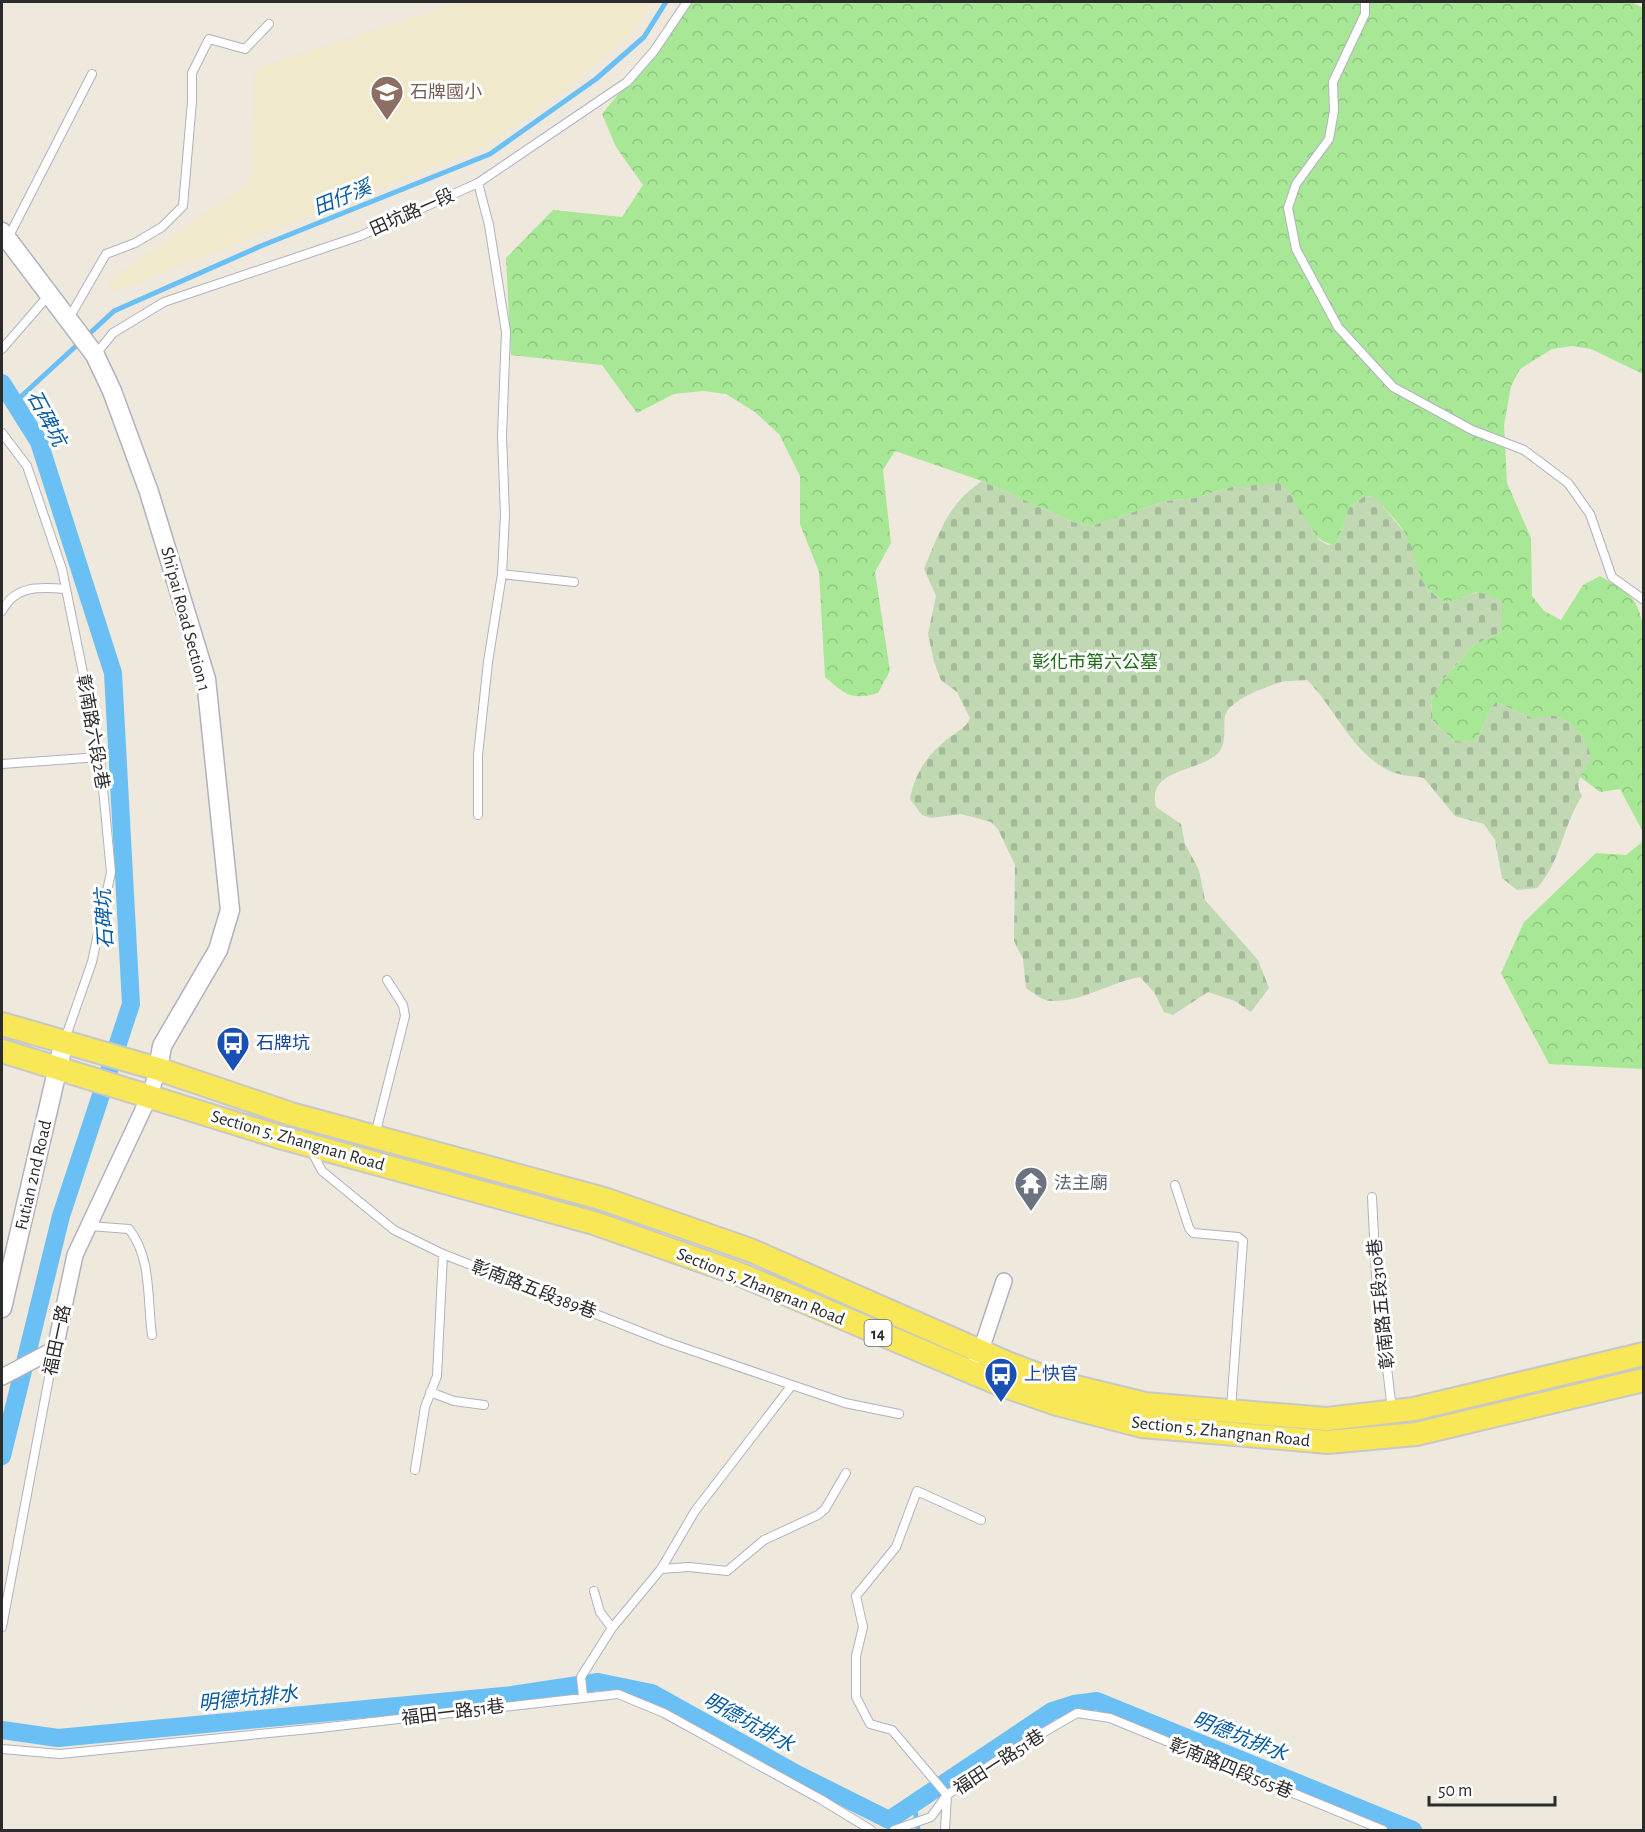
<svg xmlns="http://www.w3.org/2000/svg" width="1645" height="1832" viewBox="0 0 1645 1832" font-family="'Alegreya Sans','Noto Sans TC',sans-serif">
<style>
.education{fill:#f0e9cb}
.forest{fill:url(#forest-crowns)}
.cemetery{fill:url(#cemetery-stones)}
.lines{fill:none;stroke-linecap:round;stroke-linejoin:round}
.stream{stroke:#6abff5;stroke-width:5}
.canal{stroke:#6abff5;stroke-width:18}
.service-casing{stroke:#b1b1c0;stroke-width:10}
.minor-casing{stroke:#b1b1c0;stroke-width:18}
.tertiary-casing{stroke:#b1b1c0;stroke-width:21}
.primary-casing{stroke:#c8c8c8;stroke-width:26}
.service{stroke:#fff;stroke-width:8}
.minor{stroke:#fff;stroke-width:15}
.tertiary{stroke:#fff;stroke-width:18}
.primary{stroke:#f8e757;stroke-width:22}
.labels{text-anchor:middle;stroke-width:6;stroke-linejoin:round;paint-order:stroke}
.shield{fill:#fff;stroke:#6b6b6b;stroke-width:1.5}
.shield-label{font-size:16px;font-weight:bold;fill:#2b2b2b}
.education-label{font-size:18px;fill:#785e54;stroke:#fff;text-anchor:start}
.street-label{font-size:18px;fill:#2b2b2b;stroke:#fff}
.park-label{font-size:18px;fill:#1d6d16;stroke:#fff}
.transit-label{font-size:18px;fill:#164399;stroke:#fff;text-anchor:start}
.worship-label{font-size:18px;fill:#5b616d;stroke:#fff;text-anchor:start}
.water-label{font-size:20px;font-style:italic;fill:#065aa4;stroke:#fff}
</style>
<defs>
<pattern id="forest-crowns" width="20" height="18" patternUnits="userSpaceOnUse" patternTransform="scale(1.5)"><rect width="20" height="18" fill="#a8e796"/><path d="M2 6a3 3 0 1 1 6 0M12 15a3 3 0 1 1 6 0" fill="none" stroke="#91c681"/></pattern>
<pattern id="cemetery-stones" width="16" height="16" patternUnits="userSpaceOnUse" patternTransform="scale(1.5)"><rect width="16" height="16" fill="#c0d9b3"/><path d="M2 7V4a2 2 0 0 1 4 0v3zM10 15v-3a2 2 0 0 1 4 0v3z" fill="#a5ba9a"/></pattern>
</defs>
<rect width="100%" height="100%" fill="#eee8dd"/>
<path class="education" d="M 460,2 L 652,2 L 630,36 L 558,95 L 485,147 L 113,292 L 108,281 L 250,183 L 255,69 Z"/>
<path class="forest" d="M 685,2 L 1631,2 L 1644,8 L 1643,374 L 1591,349 L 1572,346 L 1552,349 L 1520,369 L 1511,386 L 1504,425 L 1507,483 L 1531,538 L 1532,596 L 1544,611 L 1561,620 L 1583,585 L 1600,576 C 1630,595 1638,595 1644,632 L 1643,832 L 1620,789 L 1600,792 L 1579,776 L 1534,719 L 1496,702 C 1484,714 1486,731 1473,742 L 1454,741 L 1433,721 L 1431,701 L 1440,683 L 1474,645 L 1501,632 L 1476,592 L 1448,603 C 1414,585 1420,569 1407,538 C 1401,523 1384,509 1374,497 L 1365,496 L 1349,508 L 1337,544 C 1312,547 1299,508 1287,489 L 1232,487 L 1195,498 L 1166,501 L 1092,526 L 1073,522 L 982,481 L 895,451 L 883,470 L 891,543 L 875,572 L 890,671 L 878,693 C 851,701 845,694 825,677 L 819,572 L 800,524 L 800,476 L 779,434 L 755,412 L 726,394 L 703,391 L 674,394 L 637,413 L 602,365 L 511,355 L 506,258 L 553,210 L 622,217 L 643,185 L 616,147 L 602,114 L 671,30 Z
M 1643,835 L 1643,1069 L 1549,1064 L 1501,973 L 1524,922 L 1596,853 L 1626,855 L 1641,843 Z"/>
<path class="cemetery" d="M 982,481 L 1073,522 L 1092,526 L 1166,501 L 1195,498 L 1232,487 L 1280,483 L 1287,489 L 1319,540 L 1328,545 L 1337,543 L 1349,508 L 1365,496 L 1375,497 C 1384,509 1396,521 1405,534 C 1424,563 1408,582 1448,603 C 1474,593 1476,587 1502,602 L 1501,632 L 1474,645 L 1440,683 L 1431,701 L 1433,721 L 1454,741 L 1473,742 C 1486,731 1484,714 1496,702 L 1534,719 C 1566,707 1583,731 1592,759 C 1583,770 1573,782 1582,796 C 1562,827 1561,862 1537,888 L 1517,890 L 1502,878 L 1495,840 L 1484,824 L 1455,816 L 1424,778 C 1414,776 1402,776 1392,772 C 1353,755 1336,709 1307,680 C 1297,681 1284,680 1275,684 C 1261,689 1229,701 1225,716 C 1223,727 1227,742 1219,752 C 1201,773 1146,767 1156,807 L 1181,824 L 1185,844 L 1199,870 L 1205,900 L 1258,960 L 1269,988 L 1251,1012 L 1235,1001 L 1208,992 L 1173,1015 L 1164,1012 L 1154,992 L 1140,977 C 1111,982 1082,1002 1052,1001 C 1042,1001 1034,993 1026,988 L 1023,959 L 1014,941 L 1015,865 L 998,829 L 991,822 L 961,814 L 931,818 L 922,815 L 910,799 C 915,773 928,753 950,737 C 959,730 965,729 970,718 L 957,692 L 941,680 L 934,662 L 928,634 L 936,596 L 924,569 C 940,531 947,505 982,481 Z"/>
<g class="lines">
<path class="stream" d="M 14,403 L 114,311 L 261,246 L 490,154 L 596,79 L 644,37 L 666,2
M 914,1803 L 918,1830"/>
<path class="canal" d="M 2,383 L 39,442 L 113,673 L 131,1004 L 61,1216 L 2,1456
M 2,1730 L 58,1738 L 512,1695 L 598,1682 L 652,1693 L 797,1774 L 889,1820 L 1052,1711 L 1074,1704 L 1097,1701 L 1413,1830"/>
<defs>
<path id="service" d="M 1365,2 L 1365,14 L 1333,82 L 1334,111 L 1329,139 L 1296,184 L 1288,208 L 1296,249 L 1338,327 L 1393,387 L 1472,430 L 1524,450 L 1568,483 L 1590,514 L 1612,577 L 1644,600
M 478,183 L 489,225 L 506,332 L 502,436 L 505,515 L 502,574 L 488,662 L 478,755 L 478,815
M 8,238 L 92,74
M 68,320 L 106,254 L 135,243 L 162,227 L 183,206 L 192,101 L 192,73 L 209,39 L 245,49 L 269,24
M 2,349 L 48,296
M 96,354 L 113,333 L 164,302 L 360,236 L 478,183 L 627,82 L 654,51 L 687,2
M 2,433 L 27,466 L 62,569 L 100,757 L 111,872 L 92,962 L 65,1039
M 502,574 L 574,582
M 2,611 C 15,585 40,587 66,589
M 2,764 L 100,757
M 375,1135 L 405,1016 L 403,1005 L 387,980
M 312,1152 L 322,1171 L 394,1230 L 443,1254 L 664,1341 L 792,1385 L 695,1511 L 661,1569 L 612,1628 L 581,1677 L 583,1696
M 1175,1185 L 1189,1228 L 1193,1233 L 1238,1237 L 1243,1241 L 1231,1409
M 1372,1197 L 1376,1275 L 1392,1410
M 89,1226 L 129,1229 C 152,1258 147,1299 152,1335
M 792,1385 L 845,1403 L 899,1414
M 430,1392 L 454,1401 L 484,1405
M 415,1470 L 425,1407 L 437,1376 L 443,1254
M 661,1569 L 689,1567 L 727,1571 L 764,1540 L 818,1515 L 825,1509 L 846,1473
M 594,1591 L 600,1612 L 612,1628
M 2,1627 L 54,1351
M 2,1749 L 60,1754 L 320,1728 L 618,1694 L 664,1713 L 822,1800 L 871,1830
M 894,1830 L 931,1817 L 947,1795 L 1008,1753 L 1077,1713 L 1110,1718 L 1383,1830
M 945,1830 L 947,1795 L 892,1730 L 870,1724 L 856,1697 L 856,1656 L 863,1627 L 856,1596 L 896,1547 L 917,1491 L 981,1520"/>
<path id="minor" d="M 976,1356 L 980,1353 L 1004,1281
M 2,1377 L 55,1349 L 75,1255 L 150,1095 L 158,1069"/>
<path id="tertiary" d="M 2,232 L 95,355 L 112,391 L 149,492 L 206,679 L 230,910 L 218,950 L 162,1046 L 158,1069
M 2,1308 L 64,1041"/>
<path id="primary" d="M 2,1024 L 158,1069 L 291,1114 L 604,1199 L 750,1250 L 1007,1363 L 1063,1384 L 1145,1404 L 1327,1419 L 1414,1409 L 1644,1354
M 2,1051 L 283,1138 L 594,1223 L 739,1274 L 1002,1385 L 1057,1404 L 1142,1426 L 1328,1442 L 1416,1434 L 1644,1380"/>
</defs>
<use href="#service" class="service-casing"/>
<use href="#minor" class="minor-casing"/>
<use href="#tertiary" class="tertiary-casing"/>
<use href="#primary" class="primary-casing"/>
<use href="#service" class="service"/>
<use href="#minor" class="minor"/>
<use href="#tertiary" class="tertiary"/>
<use href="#primary" class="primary"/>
</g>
<defs>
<symbol id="school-pin" viewBox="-11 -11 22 30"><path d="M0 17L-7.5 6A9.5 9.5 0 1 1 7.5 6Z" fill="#8d6e63" stroke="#fff"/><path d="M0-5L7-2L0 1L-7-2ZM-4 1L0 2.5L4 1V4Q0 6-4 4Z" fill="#fff"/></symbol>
<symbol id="bus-pin" viewBox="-11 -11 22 30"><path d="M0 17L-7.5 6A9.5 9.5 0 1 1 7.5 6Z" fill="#1a4fb4" stroke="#fff"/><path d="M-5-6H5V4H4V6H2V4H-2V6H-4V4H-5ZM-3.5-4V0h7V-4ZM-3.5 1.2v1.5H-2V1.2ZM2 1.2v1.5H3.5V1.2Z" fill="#fff"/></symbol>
<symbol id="temple-pin" viewBox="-11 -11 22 30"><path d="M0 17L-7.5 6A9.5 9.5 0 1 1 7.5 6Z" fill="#6b7280" stroke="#fff"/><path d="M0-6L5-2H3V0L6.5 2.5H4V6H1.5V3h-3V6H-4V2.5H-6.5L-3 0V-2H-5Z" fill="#fff"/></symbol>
</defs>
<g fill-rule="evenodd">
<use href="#school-pin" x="368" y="73" width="38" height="52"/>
<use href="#bus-pin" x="214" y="1024" width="38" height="52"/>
<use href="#temple-pin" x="1012" y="1164" width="38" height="52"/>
<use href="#bus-pin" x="982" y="1355" width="38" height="52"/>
</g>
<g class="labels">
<rect class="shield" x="864.5" y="1320" width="27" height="26" rx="4.5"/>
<g class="shield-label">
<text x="878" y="1339">14</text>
</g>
<g class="education-label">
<text x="410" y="98">石牌國小</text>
</g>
<g class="street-label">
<text transform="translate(412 212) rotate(-24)" y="6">田坑路一段</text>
<text transform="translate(186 619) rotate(75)" y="6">Shi'pai Road Section 1</text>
<text transform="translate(93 732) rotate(80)" y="6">彰南路六段2巷</text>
<text transform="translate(298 1140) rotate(16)" y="6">Section 5, Zhangnan Road</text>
<text transform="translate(33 1175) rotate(-77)" y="6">Futian 2nd Road</text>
<text transform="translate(761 1286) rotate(22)" y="6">Section 5, Zhangnan Road</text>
<text transform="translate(534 1289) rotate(21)" y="6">彰南路五段389巷</text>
<text transform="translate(1381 1304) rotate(-96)" y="6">彰南路五段310巷</text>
<text transform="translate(57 1340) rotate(-78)" y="6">福田一路</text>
<text transform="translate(1221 1431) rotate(6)" y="6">Section 5, Zhangnan Road</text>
<text transform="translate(453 1712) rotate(-7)" y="6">福田一路51巷</text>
<text transform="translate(999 1762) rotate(-33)" y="6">福田一路51巷</text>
<text transform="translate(1231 1768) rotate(22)" y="6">彰南路四段565巷</text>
</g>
<g class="park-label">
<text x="1095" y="668">彰化市第六公墓</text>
</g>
<g class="transit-label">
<text x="256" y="1049">石牌坑</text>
<text x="1024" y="1380">上快官</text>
</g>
<g class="worship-label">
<text x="1054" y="1189">法主廟</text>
</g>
<g class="water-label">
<text transform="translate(342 197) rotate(-22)" y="7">田仔溪</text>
<text transform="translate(47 418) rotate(62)" y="7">石碑坑</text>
<text transform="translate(104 919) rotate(-93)" y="7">石碑坑</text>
<text transform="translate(248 1698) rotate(-6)" y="7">明德坑排水</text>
<text transform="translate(749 1722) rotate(29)" y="7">明德坑排水</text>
<text transform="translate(1240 1736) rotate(22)" y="7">明德坑排水</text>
</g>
</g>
<rect width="1645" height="1832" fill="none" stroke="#2b2b2b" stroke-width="6"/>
<path d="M1429 1796v9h126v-9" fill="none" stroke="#2b2b2b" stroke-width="3"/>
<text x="1438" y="1796" font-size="18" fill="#2b2b2b" stroke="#ffffff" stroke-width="4.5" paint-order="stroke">50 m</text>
</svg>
